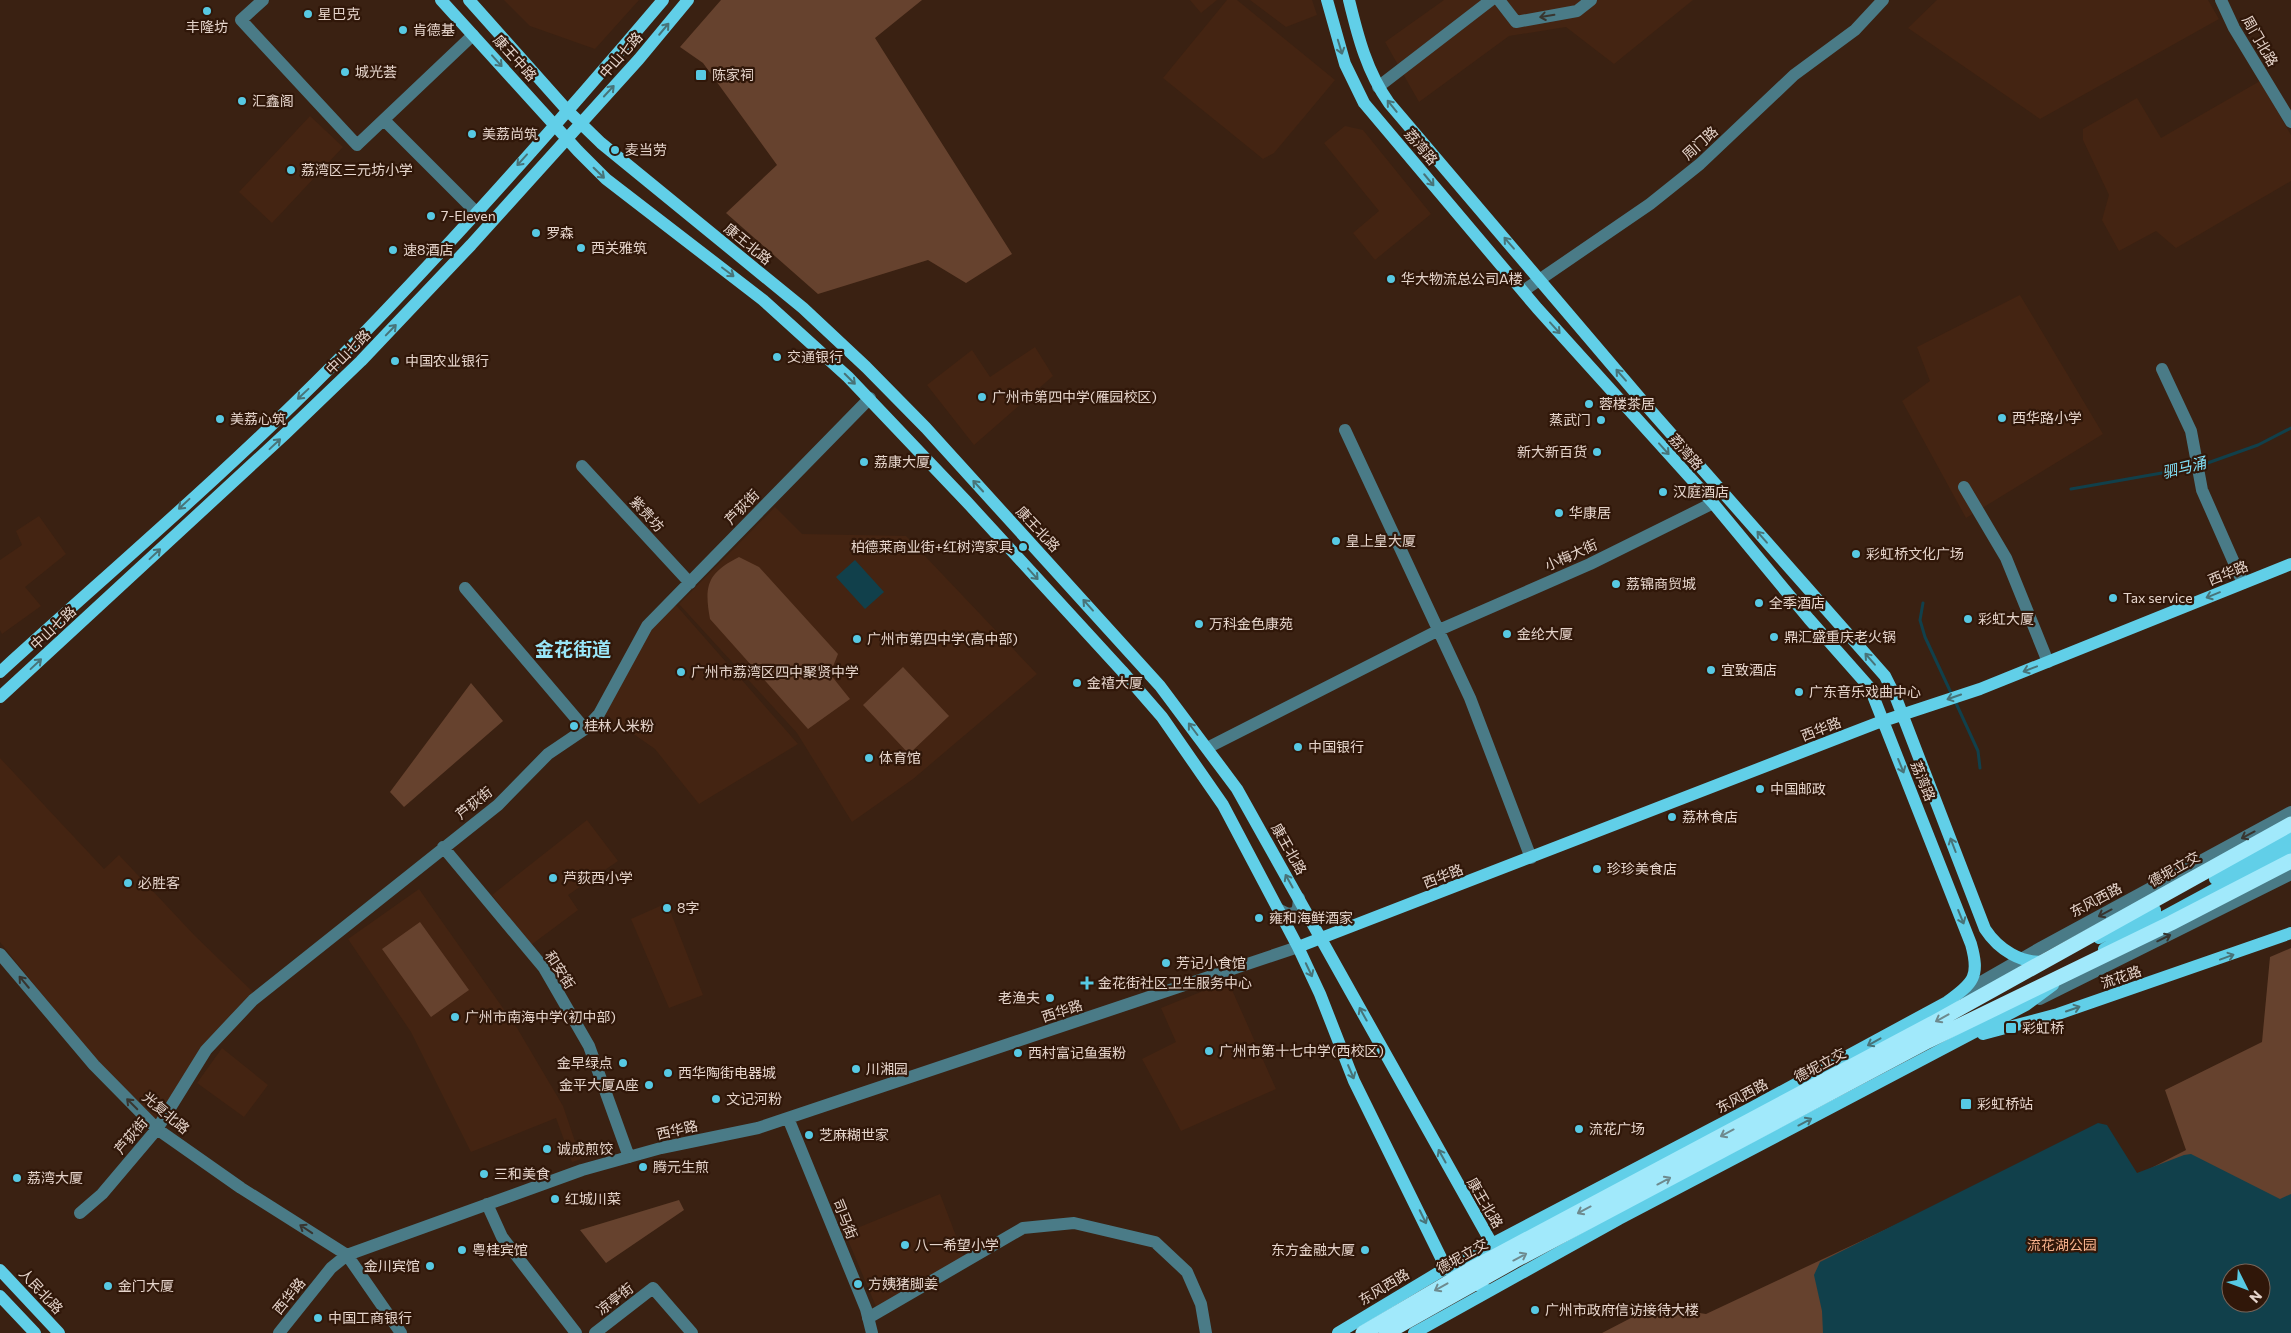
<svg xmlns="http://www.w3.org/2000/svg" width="2291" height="1333" viewBox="0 0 2291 1333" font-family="Commissioner,'Noto Sans SC',sans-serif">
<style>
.built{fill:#442412}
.green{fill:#66422e;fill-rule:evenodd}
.water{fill:#11404b;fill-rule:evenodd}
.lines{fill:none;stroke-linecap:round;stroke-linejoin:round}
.stream{stroke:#11404b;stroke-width:3}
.minor{stroke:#4a7b87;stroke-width:12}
.major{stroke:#61cfe8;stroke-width:12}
.highway{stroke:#a1e9fb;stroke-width:15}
.oneway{stroke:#38352f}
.oneway2{stroke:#487378}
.oneway3{stroke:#6e8a8e}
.poi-dot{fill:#57c9e3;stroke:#301709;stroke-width:2}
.labels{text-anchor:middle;stroke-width:4.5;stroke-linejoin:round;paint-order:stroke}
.poi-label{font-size:14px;fill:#e5d4cb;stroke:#301709;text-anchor:start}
.street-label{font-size:14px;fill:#e5d4cb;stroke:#301709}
.park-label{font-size:14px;fill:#f6b18c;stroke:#301709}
.water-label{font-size:15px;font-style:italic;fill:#82e1f8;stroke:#301709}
.district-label{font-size:19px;font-weight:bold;fill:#99e6f9;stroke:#301709}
</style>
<rect width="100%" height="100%" fill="#3a2112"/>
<path class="built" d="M 504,0 L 639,0 L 595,49 L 530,26 Z
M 1190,0 L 1217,0 L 1201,13 Z
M 1227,0 L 1237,0 L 1335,80 L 1274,153 L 1263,159 L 1163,78 Z
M 1250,0 L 1312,0 L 1317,15 L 1286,27 Z
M 1444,0 L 1693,0 L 1614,64 L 1566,27 L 1509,36 L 1419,102 L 1385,42 Z
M 1937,0 L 2208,0 L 2219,19 L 2040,119 L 1908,28 Z
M 2260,81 L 2291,135 L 2291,181 L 2176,248 L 2156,231 L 2119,251 L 2102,220 L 2109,195 L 2083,140 L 2083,129 L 2137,98 L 2161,138 Z
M 310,116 L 343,147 L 272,223 L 239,192 Z
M 1345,126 L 1363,130 L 1431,214 L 1375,260 L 1353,233 L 1379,211 L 1324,143 Z
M 2020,295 L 2103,434 L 1966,518 L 1902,401 L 1930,381 L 1917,347 Z
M 1035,347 L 1053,376 L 974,445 L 927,385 L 972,350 L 990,377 Z
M 775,507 L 802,534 L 906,536 L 1037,674 L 913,779 L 852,822 L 797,733 L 679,604 Z
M 39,516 L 66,554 L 25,587 L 41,606 L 2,634 L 0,630 L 0,560 L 22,545 L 16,531 Z
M 675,604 L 798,744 L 699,804 L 655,749 L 605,714 L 650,631 Z
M 0,758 L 104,869 L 119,855 L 195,936 L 254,993 L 156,1120 L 84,1047 L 0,942 Z
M 587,820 L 618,861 L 568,895 L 578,910 L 531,945 L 492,895 Z
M 419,889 L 517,1028 L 563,1106 L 581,1159 L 572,1162 L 556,1118 L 471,1152 L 411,1032 L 348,939 Z
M 667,903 L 703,995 L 669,1008 L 631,919 Z
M 1228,981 L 1276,1089 L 1181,1131 L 1142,1059 L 1176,1042 L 1161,1008 Z
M 222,1048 L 268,1085 L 244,1117 L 197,1083 Z
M 940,1194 L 964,1257 L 877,1309 L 845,1233 Z"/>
<path class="green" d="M 721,0 L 922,0 L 875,38 L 1012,254 L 966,283 L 928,260 L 818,294 L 726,213 L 777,165 L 703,63 L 680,47 Z
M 739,557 L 759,567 L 838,654 L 830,674 L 850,699 L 808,729 L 710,619 C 704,586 707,573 739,557 Z
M 903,667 L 949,716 L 909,754 L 863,705 Z
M 471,683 L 503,721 L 404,807 L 390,792 Z
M 420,922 L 469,990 L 431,1017 L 382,949 Z
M 2291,948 L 2291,1333 L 1602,1333 L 1654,1306 L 1706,1314 L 2093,1132 L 2124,1182 L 2186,1150 L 2165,1090 L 2262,1042 L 2270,957 ZM 2231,1273 L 2261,1273 L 2261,1303 L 2231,1303 Z
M 679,1200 L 684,1210 L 606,1263 L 580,1230 Z"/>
<path class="water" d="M 855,560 L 884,592 L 865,609 L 836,577 Z
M 2098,1123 L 2107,1125 L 2137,1173 L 2184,1155 L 2191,1154 L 2280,1199 L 2291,1194 L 2291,1333 L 1823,1333 L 1822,1311 L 1814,1275 L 1820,1262 ZM 2231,1273 L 2261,1273 L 2261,1303 L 2231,1303 Z"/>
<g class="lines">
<path class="stream" d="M 2202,465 L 2258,445 L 2291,428
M 2071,489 L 2196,467
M 1923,603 L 1920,620 L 1925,637 L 1952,695
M 1955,701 L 1978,751 L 1980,768"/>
<path class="minor" d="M 263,0 L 241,20 L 357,145 L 473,35
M 1499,0 L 1516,22 L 1577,11 L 1591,0
M 2221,0 L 2234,28 L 2291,122
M 1378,87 L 1491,0
M 384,120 L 476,212
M 1523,291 L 1650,204 L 1700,164 L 1794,75 L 1855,30 L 1883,0
M 2162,369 L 2191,431 L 2202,490 L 2243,583
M 1345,430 L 1470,698 L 1531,858
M 582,466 L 690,583
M 1964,487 L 2006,558 L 2048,662
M 465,588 L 585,729
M 1207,748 L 1439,630 L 1590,564 L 1713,503
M 443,847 L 544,968 L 589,1046 L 629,1157
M 1278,909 L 1288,914 L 1295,913 L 1298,908 L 1299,898
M 0,954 L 94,1065 L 157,1129 L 241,1188 L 347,1255 L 401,1333
M 1962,993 L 2042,947 L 2291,812
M 2040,999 L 2291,874
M 788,1118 L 866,1309 L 872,1333
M 487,1204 L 502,1237 L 576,1333
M 80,1213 L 102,1194 L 157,1129 L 206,1050 L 253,1000 L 498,805 L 548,754 L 585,729 L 599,714 L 647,626 L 870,398
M 868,1318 L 1023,1228 L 1074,1223 L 1155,1242 L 1187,1272 L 1201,1304 L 1206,1333
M 279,1333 L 331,1268 L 347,1255 L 582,1170 L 661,1148 L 758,1128 L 1298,947
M 595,1333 L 653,1288 L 692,1333"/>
<path class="major" d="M 441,0 L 578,151 L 606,179 L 763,300 L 848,377 L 966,501 L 1122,671 L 1162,717 L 1223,805 L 1298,947 L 1320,994 L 1354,1081 L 1446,1268 L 1488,1291
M 469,0 L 567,110 L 601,143 L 803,308 L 866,367 L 926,428 L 1160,686 L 1237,789 L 1492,1244 L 1491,1251
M 1327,0 L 1345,64 L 1364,103 L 1537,308 L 1713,503 L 1809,619 L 1870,688 L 1971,944 C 1980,976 1974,983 1947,1002 L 1753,1107 L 1446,1268 L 1338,1333
M 1349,0 C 1358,37 1367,72 1389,103 L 1651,411 L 1885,676 L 1896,698 L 1985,929 C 1998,949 2022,965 2046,961
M 0,672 C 111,571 226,473 332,366 C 447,249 557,125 663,0
M 0,697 L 285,434 L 361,361 L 471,245 L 639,59 L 688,0
M 2215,879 L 2291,838
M 2099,938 L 2155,910
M 1298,947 L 1877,723 L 1980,689 L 2291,564
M 2104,949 L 2291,848
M 1983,1034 L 2058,1014 L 2291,933
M 0,1270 L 59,1333
M 0,1296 L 35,1333
M 1414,1333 L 1619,1219 L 2026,1005 L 2053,985"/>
<path class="highway" d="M 1363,1333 L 1475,1267 L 1935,1022 L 2291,824
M 1386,1333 L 1514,1261 L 1928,1041 L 2171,923 L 2291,861"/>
</g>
<defs><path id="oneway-shaft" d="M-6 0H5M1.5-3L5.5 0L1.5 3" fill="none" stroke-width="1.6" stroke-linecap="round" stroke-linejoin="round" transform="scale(1.25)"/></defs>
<g class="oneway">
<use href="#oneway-shaft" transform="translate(1547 16) rotate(171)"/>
<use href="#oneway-shaft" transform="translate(2248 835) rotate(152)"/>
<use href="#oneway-shaft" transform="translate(2105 913) rotate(152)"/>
<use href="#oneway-shaft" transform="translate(2164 938) rotate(-26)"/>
<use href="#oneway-shaft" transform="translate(24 982) rotate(-130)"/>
<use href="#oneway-shaft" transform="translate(132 1104) rotate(-135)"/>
<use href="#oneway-shaft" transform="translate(306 1229) rotate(-146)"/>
</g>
<g class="oneway2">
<use href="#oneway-shaft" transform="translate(664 29) rotate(-50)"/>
<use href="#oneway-shaft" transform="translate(1340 47) rotate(73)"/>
<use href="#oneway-shaft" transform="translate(497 61) rotate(48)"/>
<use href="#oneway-shaft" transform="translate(609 91) rotate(-47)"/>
<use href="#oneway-shaft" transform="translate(1392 106) rotate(-129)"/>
<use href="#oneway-shaft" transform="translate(522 160) rotate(132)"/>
<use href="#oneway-shaft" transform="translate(599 173) rotate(44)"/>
<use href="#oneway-shaft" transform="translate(1429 180) rotate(50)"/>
<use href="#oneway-shaft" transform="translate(1509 243) rotate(-131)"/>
<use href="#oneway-shaft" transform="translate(728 272) rotate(37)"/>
<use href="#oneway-shaft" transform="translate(1555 328) rotate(48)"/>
<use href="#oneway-shaft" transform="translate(391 330) rotate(-46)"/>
<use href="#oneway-shaft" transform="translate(1621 375) rotate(-131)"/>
<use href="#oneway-shaft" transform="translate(850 379) rotate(45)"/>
<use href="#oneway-shaft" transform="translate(303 394) rotate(137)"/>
<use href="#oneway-shaft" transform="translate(275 444) rotate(-43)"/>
<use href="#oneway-shaft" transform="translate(1664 449) rotate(48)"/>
<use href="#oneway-shaft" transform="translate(978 486) rotate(-133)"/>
<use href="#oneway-shaft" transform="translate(184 504) rotate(137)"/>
<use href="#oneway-shaft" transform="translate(1762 537) rotate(-131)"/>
<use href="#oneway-shaft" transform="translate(155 554) rotate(-43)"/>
<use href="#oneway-shaft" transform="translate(1033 574) rotate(48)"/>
<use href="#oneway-shaft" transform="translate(2213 595) rotate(158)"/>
<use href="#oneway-shaft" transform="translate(1088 605) rotate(-132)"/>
<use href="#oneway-shaft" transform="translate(1870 659) rotate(-131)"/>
<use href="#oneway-shaft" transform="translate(36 664) rotate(-43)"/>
<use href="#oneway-shaft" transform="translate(2030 669) rotate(159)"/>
<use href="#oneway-shaft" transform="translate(1954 697) rotate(161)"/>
<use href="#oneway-shaft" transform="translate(1193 729) rotate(-127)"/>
<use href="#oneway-shaft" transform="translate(1901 766) rotate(68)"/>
<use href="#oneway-shaft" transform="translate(1953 845) rotate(-111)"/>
<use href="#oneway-shaft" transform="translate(1289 881) rotate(-119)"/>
<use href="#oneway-shaft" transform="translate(1961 917) rotate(68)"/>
<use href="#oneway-shaft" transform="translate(2227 957) rotate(-20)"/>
<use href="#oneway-shaft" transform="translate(1309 970) rotate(65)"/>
<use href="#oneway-shaft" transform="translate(2073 1009) rotate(-19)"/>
<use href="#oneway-shaft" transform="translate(1363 1014) rotate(-119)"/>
<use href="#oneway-shaft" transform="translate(1874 1042) rotate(151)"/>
<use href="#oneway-shaft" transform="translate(1351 1072) rotate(67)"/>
<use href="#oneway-shaft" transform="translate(1805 1122) rotate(-28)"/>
<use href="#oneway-shaft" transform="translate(1442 1156) rotate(-119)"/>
<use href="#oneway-shaft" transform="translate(1423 1217) rotate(64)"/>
</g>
<g class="oneway3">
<use href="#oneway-shaft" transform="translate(1942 1018) rotate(151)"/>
<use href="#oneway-shaft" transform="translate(1727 1133) rotate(152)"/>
<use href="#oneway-shaft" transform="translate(1664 1181) rotate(-28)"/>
<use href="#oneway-shaft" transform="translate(1584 1210) rotate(152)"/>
<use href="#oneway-shaft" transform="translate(1520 1257) rotate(-28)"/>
<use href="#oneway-shaft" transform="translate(1441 1287) rotate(151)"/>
</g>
<g class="poi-dot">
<circle cx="207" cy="11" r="5"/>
<circle cx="308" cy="14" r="5"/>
<circle cx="403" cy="30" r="5"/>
<circle cx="345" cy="72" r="5"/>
<rect x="695" y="69" width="12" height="12" rx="2.5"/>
<circle cx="242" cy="101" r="5"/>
<circle cx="472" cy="134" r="5"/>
<circle cx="615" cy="150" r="5"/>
<circle cx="291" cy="170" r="5"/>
<circle cx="431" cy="216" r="5"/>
<circle cx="536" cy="233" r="5"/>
<circle cx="581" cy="248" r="5"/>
<circle cx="393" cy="250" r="5"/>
<circle cx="1391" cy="279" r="5"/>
<circle cx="777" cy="357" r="5"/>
<circle cx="395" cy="361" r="5"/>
<circle cx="982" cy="397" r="5"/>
<circle cx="1589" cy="404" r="5"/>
<circle cx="2002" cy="418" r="5"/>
<circle cx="220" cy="419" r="5"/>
<circle cx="1601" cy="420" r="5"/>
<circle cx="1597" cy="452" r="5"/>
<circle cx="864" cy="462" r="5"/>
<circle cx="1663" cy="492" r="5"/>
<circle cx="1559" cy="513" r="5"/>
<circle cx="1336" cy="541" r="5"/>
<circle cx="1023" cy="547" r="5"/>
<circle cx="1856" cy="554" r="5"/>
<circle cx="1616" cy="584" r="5"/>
<circle cx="2113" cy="598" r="5"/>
<circle cx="1759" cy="603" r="5"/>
<circle cx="1968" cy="619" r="5"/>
<circle cx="1199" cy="624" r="5"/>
<circle cx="1507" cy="634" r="5"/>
<circle cx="1774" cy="637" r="5"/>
<circle cx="857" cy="639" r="5"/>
<circle cx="1711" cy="670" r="5"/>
<circle cx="681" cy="672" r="5"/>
<circle cx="1077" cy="683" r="5"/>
<circle cx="1799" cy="692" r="5"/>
<circle cx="574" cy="726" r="5"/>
<circle cx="1298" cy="747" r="5"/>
<circle cx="869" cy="758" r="5"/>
<circle cx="1760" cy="789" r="5"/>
<circle cx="1672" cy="817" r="5"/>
<circle cx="1597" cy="869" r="5"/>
<circle cx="553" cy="878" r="5"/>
<circle cx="128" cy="883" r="5"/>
<circle cx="667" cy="908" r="5"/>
<circle cx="1259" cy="918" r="5"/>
<circle cx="1166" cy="963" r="5"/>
<path d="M1084.5 975.5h5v5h5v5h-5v5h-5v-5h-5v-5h5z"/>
<circle cx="1050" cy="998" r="5"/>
<circle cx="455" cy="1017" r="5"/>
<rect x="2005" y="1022" width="12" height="12" rx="2.5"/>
<circle cx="1209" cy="1051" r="5"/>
<circle cx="1018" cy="1053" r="5"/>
<circle cx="623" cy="1063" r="5"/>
<circle cx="856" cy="1069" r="5"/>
<circle cx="668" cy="1073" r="5"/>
<circle cx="649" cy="1085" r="5"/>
<circle cx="716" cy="1099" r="5"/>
<rect x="1960" y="1098" width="12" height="12" rx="2.5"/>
<circle cx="1579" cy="1129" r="5"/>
<circle cx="809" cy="1135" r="5"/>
<circle cx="547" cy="1149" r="5"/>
<circle cx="643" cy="1167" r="5"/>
<circle cx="484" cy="1174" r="5"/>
<circle cx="17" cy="1178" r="5"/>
<circle cx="555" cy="1199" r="5"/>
<circle cx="905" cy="1245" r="5"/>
<circle cx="462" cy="1250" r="5"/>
<circle cx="1365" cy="1250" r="5"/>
<circle cx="430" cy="1266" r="5"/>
<circle cx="858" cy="1284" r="5"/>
<circle cx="108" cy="1286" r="5"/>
<circle cx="1535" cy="1310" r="5"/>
<circle cx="318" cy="1318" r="5"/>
</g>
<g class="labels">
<g class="poi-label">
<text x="318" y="19">星巴克</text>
<text x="207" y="32" text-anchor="middle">丰隆坊</text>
<text x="413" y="35">肯德基</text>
<text x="355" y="77">城光荟</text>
<text x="712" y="80">陈家祠</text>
<text x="252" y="106">汇鑫阁</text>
<text x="482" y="139">美荔尚筑</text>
<text x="625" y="155">麦当劳</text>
<text x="301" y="175">荔湾区三元坊小学</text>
<text x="441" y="221">7-Eleven</text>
<text x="546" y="238">罗森</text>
<text x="591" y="253">西关雅筑</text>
<text x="403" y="255">速8酒店</text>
<text x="1401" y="284">华大物流总公司A楼</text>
<text x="787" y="362">交通银行</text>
<text x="405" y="366">中国农业银行</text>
<text x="992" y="402">广州市第四中学(雁园校区)</text>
<text x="1599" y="409">蓉楼茶居</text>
<text x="2012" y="423">西华路小学</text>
<text x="230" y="424">美荔心筑</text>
<text x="1591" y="425" text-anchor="end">蒸武门</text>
<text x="1587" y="457" text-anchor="end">新大新百货</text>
<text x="874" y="467">荔康大厦</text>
<text x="1673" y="497">汉庭酒店</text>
<text x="1569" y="518">华康居</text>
<text x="1346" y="546">皇上皇大厦</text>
<text x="1013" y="552" text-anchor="end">柏德莱商业街+红树湾家具</text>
<text x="1866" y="559">彩虹桥文化广场</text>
<text x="1626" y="589">荔锦商贸城</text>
<text x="2123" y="603">Tax service</text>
<text x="1769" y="608">全季酒店</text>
<text x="1978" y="624">彩虹大厦</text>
<text x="1209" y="629">万科金色康苑</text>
<text x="1517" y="639">金纶大厦</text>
<text x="1784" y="642">鼎汇盛重庆老火锅</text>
<text x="867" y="644">广州市第四中学(高中部)</text>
<text x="1721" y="675">宜致酒店</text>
<text x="691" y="677">广州市荔湾区四中聚贤中学</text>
<text x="1087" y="688">金禧大厦</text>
<text x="1809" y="697">广东音乐戏曲中心</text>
<text x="584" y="731">桂林人米粉</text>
<text x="1308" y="752">中国银行</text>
<text x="879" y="763">体育馆</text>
<text x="1770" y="794">中国邮政</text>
<text x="1682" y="822">荔林食店</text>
<text x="1607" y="874">珍珍美食店</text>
<text x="563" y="883">芦荻西小学</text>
<text x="138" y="888">必胜客</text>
<text x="677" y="913">8字</text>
<text x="1269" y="923">雍和海鲜酒家</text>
<text x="1176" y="968">芳记小食馆</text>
<text x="1098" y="988">金花街社区卫生服务中心</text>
<text x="1040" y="1003" text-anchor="end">老渔夫</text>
<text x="465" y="1022">广州市南海中学(初中部)</text>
<text x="2022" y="1033">彩虹桥</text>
<text x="1219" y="1056">广州市第十七中学(西校区)</text>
<text x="1028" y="1058">西村富记鱼蛋粉</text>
<text x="613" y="1068" text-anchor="end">金早绿点</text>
<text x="866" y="1074">川湘园</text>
<text x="678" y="1078">西华陶街电器城</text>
<text x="639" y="1090" text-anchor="end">金平大厦A座</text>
<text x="726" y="1104">文记河粉</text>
<text x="1977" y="1109">彩虹桥站</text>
<text x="1589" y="1134">流花广场</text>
<text x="819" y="1140">芝麻糊世家</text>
<text x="557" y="1154">诚成煎饺</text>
<text x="653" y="1172">腾元生煎</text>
<text x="494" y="1179">三和美食</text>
<text x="27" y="1183">荔湾大厦</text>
<text x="565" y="1204">红城川菜</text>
<text x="915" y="1250">八一希望小学</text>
<text x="472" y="1255">粤桂宾馆</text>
<text x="1355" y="1255" text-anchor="end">东方金融大厦</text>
<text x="420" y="1271" text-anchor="end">金川宾馆</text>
<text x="868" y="1289">方姨猪脚姜</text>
<text x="118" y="1291">金门大厦</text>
<text x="1545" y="1315">广州市政府信访接待大楼</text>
<text x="328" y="1323">中国工商银行</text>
</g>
<g class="street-label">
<text transform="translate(2260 41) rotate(60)" y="5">周门北路</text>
<text transform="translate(621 55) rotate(-48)" y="5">中山七路</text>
<text transform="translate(515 58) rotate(48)" y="5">康王中路</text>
<text transform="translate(1700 143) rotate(-42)" y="5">周门路</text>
<text transform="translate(1421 147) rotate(50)" y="5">荔湾路</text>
<text transform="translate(748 244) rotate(39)" y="5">康王北路</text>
<text transform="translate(348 352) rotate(-45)" y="5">中山七路</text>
<text transform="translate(1686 452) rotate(48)" y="5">荔湾路</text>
<text transform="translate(742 507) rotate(-46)" y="5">芦荻街</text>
<text transform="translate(647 514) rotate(47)" y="5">紫贵坊</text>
<text transform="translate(1038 529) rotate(47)" y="5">康王北路</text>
<text transform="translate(1571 555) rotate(-24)" y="5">小梅大街</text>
<text transform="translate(2228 573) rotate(-22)" y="5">西华路</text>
<text transform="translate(53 628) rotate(-43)" y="5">中山七路</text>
<text transform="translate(1821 729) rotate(-21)" y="5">西华路</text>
<text transform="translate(1923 781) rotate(68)" y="5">荔湾路</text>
<text transform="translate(474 803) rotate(-39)" y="5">芦荻街</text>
<text transform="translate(1289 849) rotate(61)" y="5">康王北路</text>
<text transform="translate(2174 869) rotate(-29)" y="5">德坭立交</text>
<text transform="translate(1443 876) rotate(-21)" y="5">西华路</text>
<text transform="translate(2096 900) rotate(-28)" y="5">东风西路</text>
<text transform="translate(560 970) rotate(57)" y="5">和安街</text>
<text transform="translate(2121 977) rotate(-19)" y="5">流花路</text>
<text transform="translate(1062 1011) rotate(-18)" y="5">西华路</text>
<text transform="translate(1820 1065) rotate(-28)" y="5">德坭立交</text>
<text transform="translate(1742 1096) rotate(-28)" y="5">东风西路</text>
<text transform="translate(166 1113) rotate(40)" y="5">光复北路</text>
<text transform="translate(677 1130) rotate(-13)" y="5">西华路</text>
<text transform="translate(131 1136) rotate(-50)" y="5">芦荻街</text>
<text transform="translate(1485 1203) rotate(60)" y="5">康王北路</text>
<text transform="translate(845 1219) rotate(68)" y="5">司马街</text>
<text transform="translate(1462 1256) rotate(-29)" y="5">德坭立交</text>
<text transform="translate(1384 1287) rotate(-31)" y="5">东风西路</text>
<text transform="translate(41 1291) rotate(47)" y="5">人民北路</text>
<text transform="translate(289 1296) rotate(-51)" y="5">西华路</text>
<text transform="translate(615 1299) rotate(-38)" y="5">凉亭街</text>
</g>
<g class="park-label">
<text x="2062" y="1250">流花湖公园</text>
</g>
<g class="water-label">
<text transform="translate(2184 468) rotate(-14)" y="5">驷马涌</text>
</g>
<g class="district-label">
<text x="573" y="656">金花街道</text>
</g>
</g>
<g transform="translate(2246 1288) rotate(132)"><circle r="24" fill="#301709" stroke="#786357"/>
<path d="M0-4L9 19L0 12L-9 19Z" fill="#57c9e3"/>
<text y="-8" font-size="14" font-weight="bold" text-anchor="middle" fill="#e5d4cb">N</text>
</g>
</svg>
